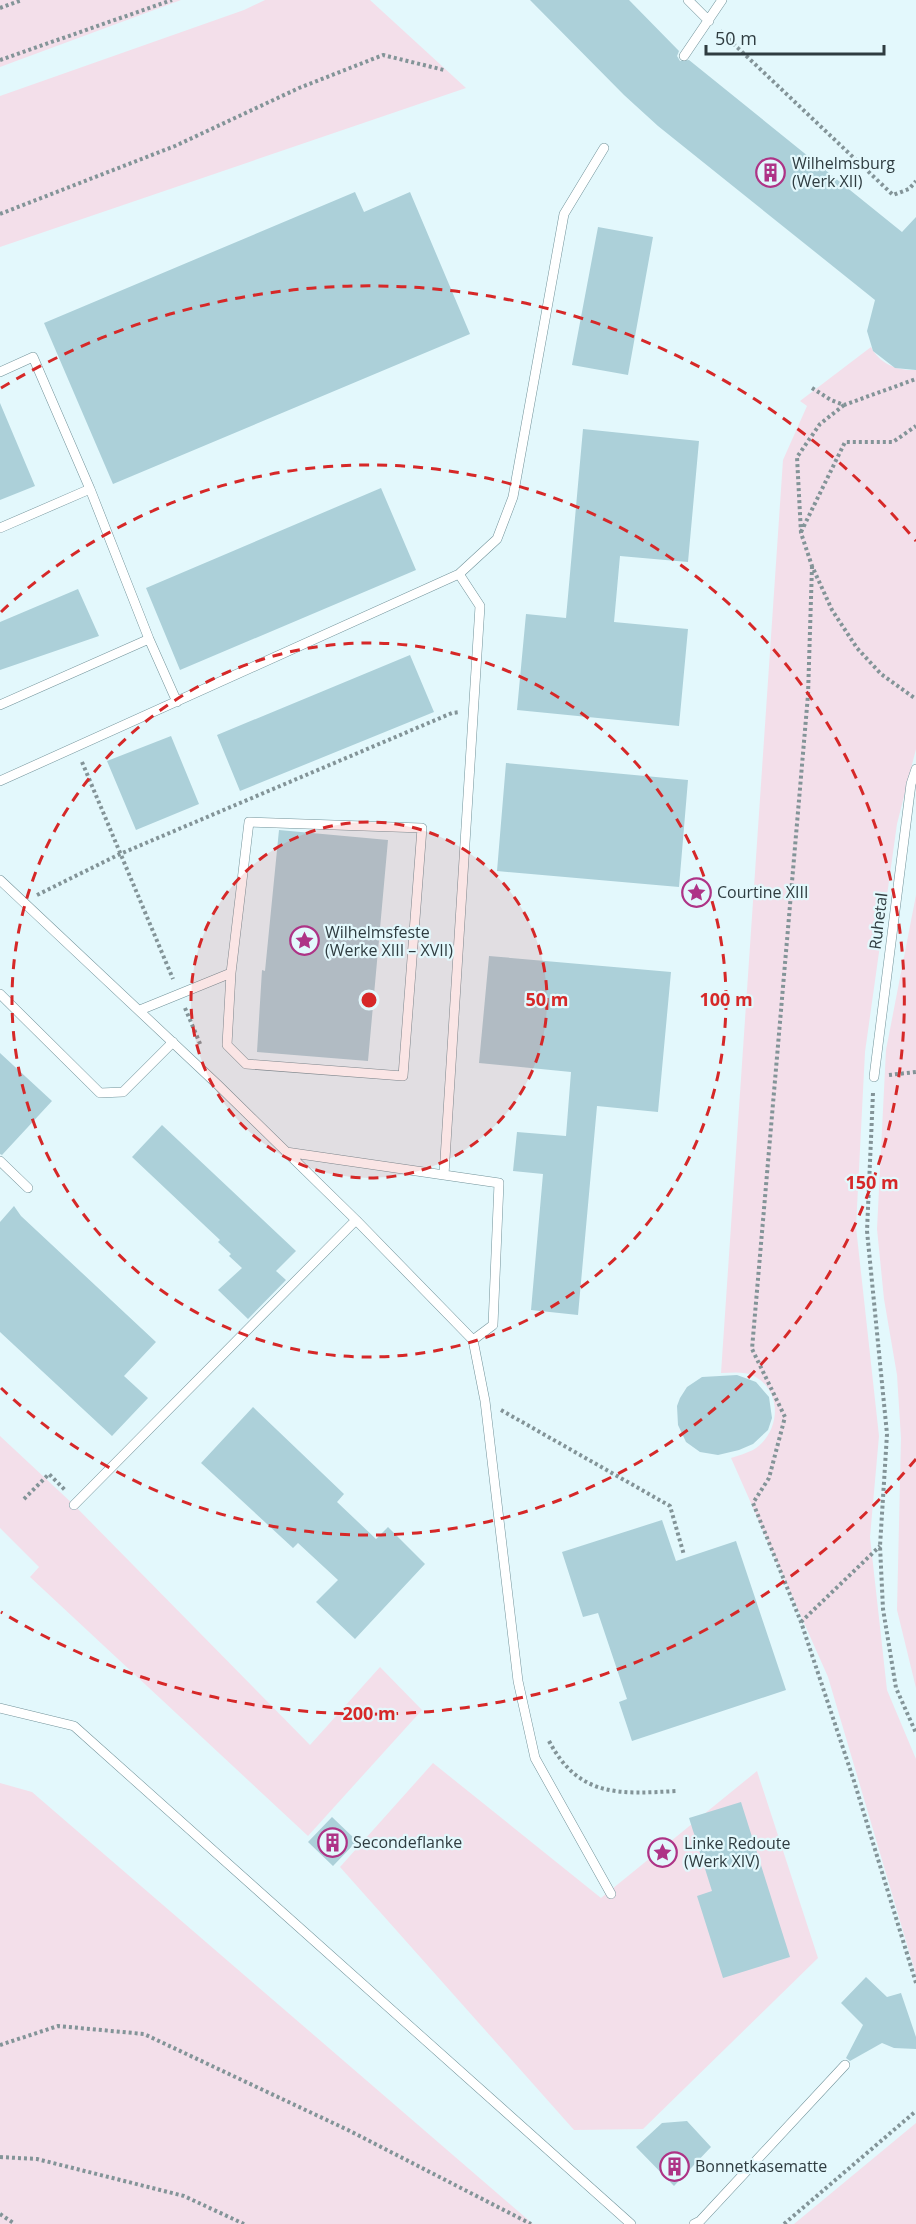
<svg xmlns="http://www.w3.org/2000/svg" width="916" height="2224" viewBox="0 0 916 2224" font-family="'Open Sans',sans-serif">
<style>
.green{fill:#f3dfea}
.building{fill:#acd0d9}
.lines{fill:none;stroke-linecap:round;stroke-linejoin:round}
.service-casing{stroke:#72939a;stroke-width:10}
.path{stroke:#839498;stroke-width:4;stroke-dasharray:3 3;stroke-linecap:butt}
.service{stroke:#fff;stroke-width:9}
.ring{fill:none;stroke:#d62828;stroke-width:3;stroke-dasharray:10 8}
.labels{text-anchor:middle;stroke-width:4.5;stroke-linejoin:round;paint-order:stroke}
.poi-label{font-size:16px;fill:#2f3c40;stroke:#e3f8fc;text-anchor:start}
.street-label{font-size:16px;fill:#2f3c40;stroke:#e3f8fc}
.centre{fill:#d62828;stroke:#e3f8fc;stroke-width:3}
.ring-label{font-size:18px;text-anchor:middle;font-weight:bold;fill:#d62828;stroke:#e3f8fc;stroke-width:4.5;stroke-linejoin:round;paint-order:stroke}
</style>
<rect width="100%" height="100%" fill="#e3f8fc"/>
<path class="green" d="M 0,0 L 181,0 L 0,67 Z
M 265,0 L 370,0 L 466,88 L 0,247 L 0,96 L 244,10 Z
M 871,347 C 880,364 897,371 916,370 L 916,749 L 897,824 L 865,1052 L 856,1227 L 879,1436 L 870,1537 L 887,1690 L 916,1759 L 916,1975 L 828,1677 L 731,1458 C 738,1456 746,1453 753,1450 C 780,1434 784,1392 754,1376 C 744,1371 732,1373 721,1373 L 783,460 L 807,406 L 800,401 Z
M 916,895 L 916,1688 L 897,1610 L 901,1438 L 897,1375 L 884,1299 L 877,1229 L 886,1050 Z
M 0,1436 L 74,1505 L 310,1745 L 380,1667 L 422,1710 L 308,1836 L 30,1577 L 39,1567 L 0,1528 Z
M 433,1763 L 601,1898 L 757,1771 L 818,1958 L 643,2129 L 574,2130 L 340,1867 Z
M 0,1783 L 32,1792 L 533,2224 L 0,2224 L 0,2214 L 3,2215 L 0,2212 Z
M 916,2123 L 916,2224 L 794,2224 Z"/>
<path class="building" d="M 530,0 L 629,0 L 679,51 L 677,56 L 680,61 L 689,60 L 902,232 L 916,217 L 916,370 L 895,368 L 873,351 L 867,331 L 875,300 L 658,126 L 624,95 Z
M 355,192 L 364,212 L 410,192 L 470,334 L 113,484 L 44,323 Z
M 598,227 L 653,237 L 628,375 L 572,365 Z
M 0,403 L 35,486 L 0,500 Z
M 583,429 L 699,441 L 688,562 L 620,556 L 614,622 L 688,629 L 679,726 L 517,710 L 526,614 L 566,618 Z
M 381,488 L 416,570 L 180,670 L 146,588 Z
M 78,589 L 99,636 L 0,670 L 0,622 Z
M 410,655 L 434,712 L 240,791 L 217,735 Z
M 171,736 L 199,804 L 136,830 L 107,761 Z
M 506,763 L 688,780 L 679,887 L 497,871 Z
M 279,830 L 388,840 L 368,1061 L 257,1052 L 262,970 L 265,971 Z
M 489,956 L 671,972 L 658,1112 L 597,1106 L 578,1315 L 531,1310 L 543,1174 L 513,1171 L 517,1132 L 566,1136 L 571,1072 L 479,1063 Z
M 0,1053 L 52,1101 L 2,1155 L 0,1154 Z
M 162,1125 L 296,1251 L 276,1271 L 286,1280 L 248,1319 L 218,1290 L 242,1268 L 229,1256 L 231,1254 L 218,1242 L 220,1240 L 132,1157 Z
M 14,1206 L 21,1216 L 156,1342 L 124,1376 L 148,1398 L 112,1436 L 0,1332 L 0,1222 Z
M 737,1375 L 756,1382 L 769,1397 L 772,1418 L 768,1430 L 753,1444 L 739,1450 L 718,1455 L 700,1452 L 686,1442 L 678,1425 L 677,1406 L 680,1398 L 687,1387 L 702,1377 Z
M 253,1407 L 344,1494 L 337,1502 L 376,1539 L 388,1527 L 425,1564 L 355,1639 L 316,1602 L 338,1580 L 298,1543 L 293,1548 L 201,1463 Z
M 662,1520 L 676,1561 L 736,1541 L 786,1690 L 632,1741 L 619,1702 L 627,1699 L 598,1613 L 583,1617 L 562,1552 Z
M 741,1802 L 790,1957 L 723,1978 L 697,1896 L 712,1891 L 689,1818 Z
M 332,1817 L 357,1841 L 333,1866 L 308,1842 Z
M 866,1977 L 887,1997 L 901,1993 L 916,2037 L 916,2049 L 894,2048 L 882,2043 L 850,2061 L 846,2058 L 863,2025 L 841,2003 Z
M 687,2121 L 711,2147 L 674,2186 L 636,2147 L 662,2123 Z"/>
<g class="lines">
<defs>
<path id="service" d="M 688,0 L 709,21
M 684,56 L 722,0
M 0,372 L 33,357 L 90,489
M 0,528 L 90,489 L 149,639 L 177,702
M 0,705 L 149,639
M 0,781 L 459,574 L 497,539 L 513,497 L 564,214 L 604,148
M 0,880 L 218,1085 L 356,1220 L 473,1340 L 485,1401 L 518,1681 L 535,1758 L 611,1894
M 0,994 L 100,1093 L 123,1092 L 173,1042
M 140,1010 L 231,973 L 249,822 L 422,828 L 403,1076 L 246,1064 L 227,1045 L 231,973
M 874,1077 L 911,784 L 916,769
M 286,1152 L 499,1183 L 493,1325 L 473,1340
M 0,1161 L 28,1188
M 444,1175 L 480,606 L 459,574
M 74,1505 L 356,1220
M 0,1708 L 74,1726 L 631,2224
M 694,2224 L 700,2221 L 845,2065"/>
</defs>
<use href="#service" class="service-casing"/>
<path class="path" d="M 0,8 L 22,0
M 720,31 L 893,195 L 909,189 L 916,181
M 0,60 L 172,0
M 0,214 L 175,146 L 299,88 L 383,55 L 444,70
M 812,388 L 831,400 L 844,405 L 916,379
M 844,405 L 820,424 L 797,457 L 801,533 L 812,566 L 832,610 L 857,648 L 881,674 L 916,699
M 801,532 L 845,442 L 893,442 L 916,426
M 812,566 L 808,695 L 752,1349 L 785,1417 L 769,1478 L 753,1503 L 801,1622 L 854,1781 L 916,1983
M 82,762 L 173,979
M 37,895 L 120,854 L 452,713 L 460,712
M 185,1008 L 201,1046
M 889,1075 L 916,1072
M 873,1093 L 867,1231 L 887,1434 L 880,1546 L 883,1609 L 896,1688 L 916,1733
M 501,1410 L 670,1506 L 684,1555
M 24,1499 L 49,1474 L 66,1491
M 801,1622 L 880,1546
M 549,1741 C 579,1798 620,1794 677,1791
M 0,2045 L 58,2026 L 144,2034 L 348,2130 L 531,2224
M 0,2157 L 37,2159 L 184,2196 L 244,2224
M 0,2214 L 15,2224
M 784,2224 L 916,2111"/>
<use href="#service" class="service"/>
</g>
<circle cx="369" cy="1000" r="178" fill="#d62828" fill-opacity=".12"/>
<g class="ring">
<circle cx="369" cy="1000" r="178"/>
<circle cx="369" cy="1000" r="357"/>
<path d="M1 612A535 535 0 1 1 1 1388"/>
<path d="M916 1459A714 714 0 0 1 1 1612M1 388A714 714 0 0 1 916 541"/>
</g>
<defs>
<symbol id="building-ring" viewBox="-11 -11 22 22"><circle r="9.5" fill="#e3f8fc" stroke="#ae3386" stroke-width="1.5"/><path d="M-4-6H4V6H1V3H-1V6H-4ZM-2.5-4.3h1.7v1.8h-1.7ZM.8-4.3h1.7v1.8H.8ZM-2.5-1h1.7V.8h-1.7ZM.8-1h1.7V.8H.8Z" fill="#ae3386"/></symbol>
<symbol id="sight-ring" viewBox="-11 -11 22 22"><circle r="9.5" fill="#e3f8fc" stroke="#ae3386" stroke-width="1.5"/><path d="M0-6L1.8-2.2L6-1.7L2.9 1.2L3.7 5.4L0 3.3L-3.7 5.4L-2.9 1.2L-6-1.7L-1.8-2.2Z" fill="#ae3386"/></symbol>
</defs>
<g fill-rule="evenodd">
<use href="#building-ring" x="754" y="156" width="33" height="33"/>
<use href="#sight-ring" x="680" y="876" width="33" height="33"/>
<use href="#sight-ring" x="288" y="924" width="33" height="33"/>
<use href="#building-ring" x="316" y="1826" width="33" height="33"/>
<use href="#sight-ring" x="646" y="1836" width="33" height="33"/>
<use href="#building-ring" x="658" y="2150" width="33" height="33"/>
</g>
<g class="labels">
<g class="poi-label">
<text x="792" y="169">Wilhelmsburg<tspan x="792" dy="18">(Werk XII)</tspan></text>
<text x="717" y="898">Courtine XIII</text>
<text x="325" y="938">Wilhelmsfeste<tspan x="325" dy="18">(Werke XIII – XVII)</tspan></text>
<text x="353" y="1848">Secondeflanke</text>
<text x="684" y="1849">Linke Redoute<tspan x="684" dy="18">(Werk XIV)</tspan></text>
<text x="695" y="2172">Bonnetkasematte</text>
</g>
<g class="street-label">
<text transform="translate(878 921) rotate(-83)" y="6">Ruhetal</text>
</g>
</g>
<circle cx="369" cy="1000" r="9" class="centre"/>
<g class="ring-label">
<text x="547" y="1006">50 m</text>
<text x="726" y="1006">100 m</text>
<text x="872" y="1189">150 m</text>
<text x="369" y="1720">200 m</text>
</g>
<path d="M706 45v9h178v-9" fill="none" stroke="#2f3c40" stroke-width="3"/>
<text x="715" y="45" font-size="18" fill="#2f3c40" stroke="#e3f8fc" stroke-width="4.5" paint-order="stroke">50 m</text>
</svg>
